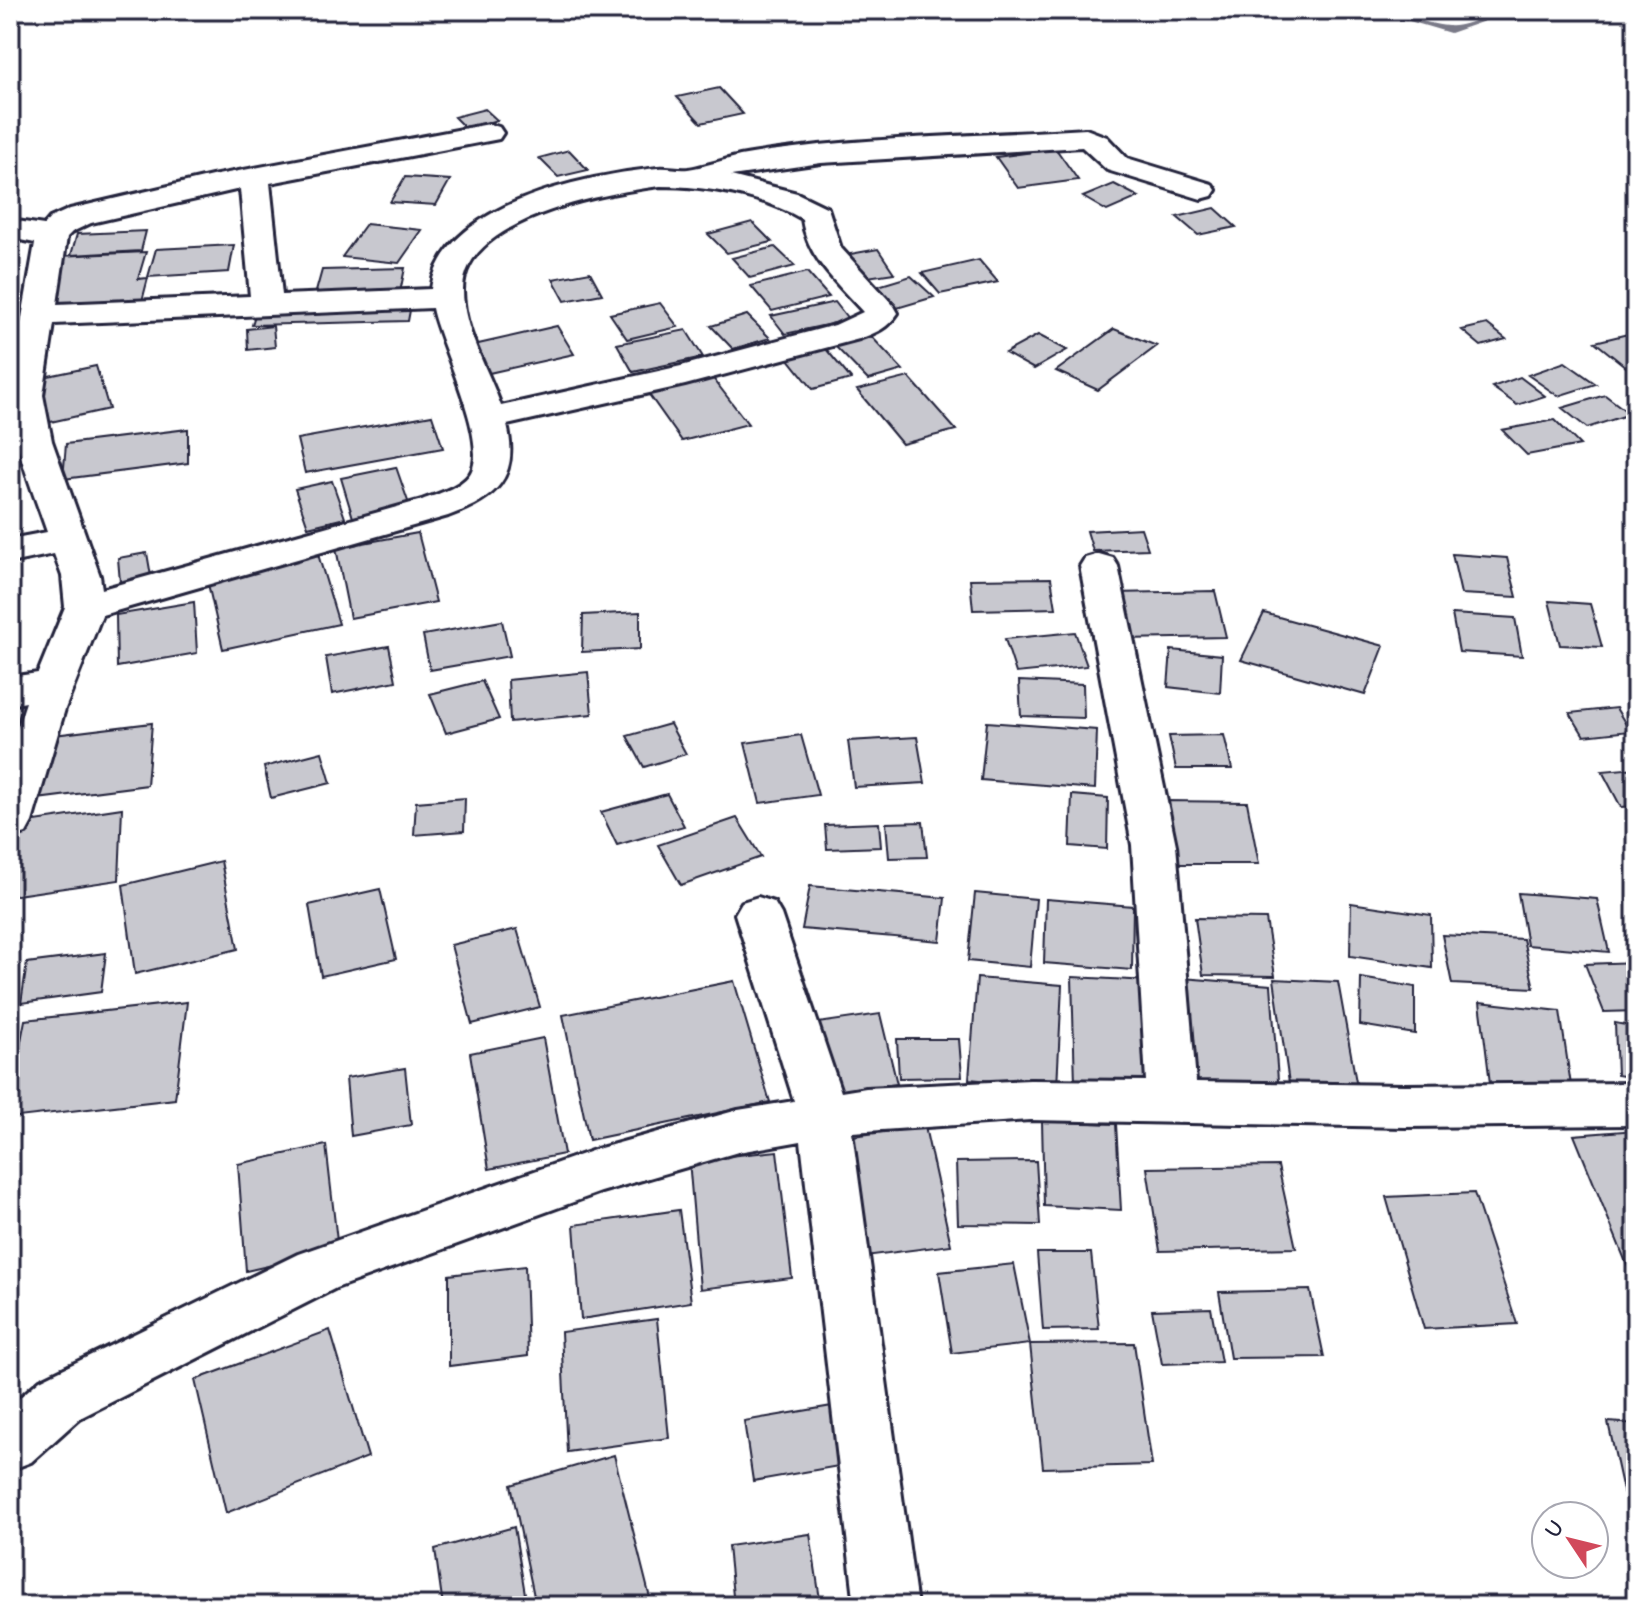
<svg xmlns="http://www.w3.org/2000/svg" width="1646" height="1616" viewBox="0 0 1646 1616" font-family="'Comic Neue',sans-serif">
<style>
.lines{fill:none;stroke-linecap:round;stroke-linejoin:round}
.stream{fill:#7a7a88;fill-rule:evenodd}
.building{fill:#c8c8cf;stroke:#22223b;stroke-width:2}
.minor-casing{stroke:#22223b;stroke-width:6}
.minor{fill:#fff;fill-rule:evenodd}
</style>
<rect width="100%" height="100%" fill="#fff"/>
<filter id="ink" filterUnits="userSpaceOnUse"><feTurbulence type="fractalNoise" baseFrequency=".0125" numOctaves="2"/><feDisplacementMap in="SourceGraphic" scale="16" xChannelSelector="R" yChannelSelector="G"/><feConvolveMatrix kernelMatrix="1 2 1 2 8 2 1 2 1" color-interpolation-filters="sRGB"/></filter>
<g filter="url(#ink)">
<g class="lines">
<path class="stream" d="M 1372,10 C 1399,10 1422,24 1448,26 C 1466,28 1493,10 1516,10 L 1450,33 Z"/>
</g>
<path class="building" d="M 719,88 L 743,114 L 701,123 L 677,97 Z
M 485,109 L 497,120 L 466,129 L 454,117 Z
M 1056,149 L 1078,180 L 1018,188 L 996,157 Z
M 569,150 L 588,170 L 558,177 L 539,158 Z
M 405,177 L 450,180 L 436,205 L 390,202 Z
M 1114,184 L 1139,197 L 1107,211 L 1083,197 Z
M 1215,208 L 1236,227 L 1198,235 L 1177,217 Z
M 752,222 L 772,242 L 727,253 L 708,234 Z
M 366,224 L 422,230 L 399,263 L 342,257 Z
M 146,231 L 141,251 L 71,255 L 77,234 Z
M 234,245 L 229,272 L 148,277 L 156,249 Z
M 775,247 L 795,266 L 750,278 L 732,258 Z
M 878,249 L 894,273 L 861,278 L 845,255 Z
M 146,252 L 138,279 L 148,278 L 140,309 L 47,313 L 59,256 Z
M 979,260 L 998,282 L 940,294 L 922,273 Z
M 405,268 L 399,297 L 314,299 L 322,270 Z
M 590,272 L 602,294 L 565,301 L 553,279 Z
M 807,272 L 829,297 L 772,311 L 751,286 Z
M 911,276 L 934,297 L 887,311 L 865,290 Z
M 835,302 L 849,320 L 785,334 L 771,316 Z
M 660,303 L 678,327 L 627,339 L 610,314 Z
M 411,305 L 408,321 L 252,325 L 257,308 Z
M 747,315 L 770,338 L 733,349 L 711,326 Z
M 1487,324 L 1506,339 L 1481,346 L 1462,330 Z
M 273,326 L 275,347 L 248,350 L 247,329 Z
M 557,326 L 574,354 L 489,373 L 474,345 Z
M 1114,329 L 1157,346 L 1098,390 L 1056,371 Z
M 686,330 L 703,357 L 633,372 L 617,344 Z
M 1636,332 L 1636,370 L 1631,371 L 1595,342 Z
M 869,334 L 903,370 L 868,380 L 834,345 Z
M 1038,335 L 1067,350 L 1034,369 L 1005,353 Z
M 826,349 L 851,379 L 813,389 L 789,359 Z
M 1565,362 L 1596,384 L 1558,396 L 1528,375 Z
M 96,366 L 109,409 L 46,423 L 34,379 Z
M 712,377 L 748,424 L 682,441 L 648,393 Z
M 909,377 L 956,430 L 902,444 L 857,390 Z
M 1520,377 L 1545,396 L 1517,405 L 1492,387 Z
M 1605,395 L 1630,414 L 1587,428 L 1562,408 Z
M 432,415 L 443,448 L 305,473 L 297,439 Z
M 1555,420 L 1580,445 L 1527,455 L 1502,430 Z
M 188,429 L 188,463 L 63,479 L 66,444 Z
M 396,467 L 411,510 L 354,521 L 341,478 Z
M 332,481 L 345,518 L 308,527 L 295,489 Z
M 1141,528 L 1148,549 L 1093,551 L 1087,531 Z
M 418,533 L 436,602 L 350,618 L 336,548 Z
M 317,551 L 339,624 L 223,649 L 206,575 Z
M 147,553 L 151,576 L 120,582 L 118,558 Z
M 1452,554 L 1507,558 L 1517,597 L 1461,594 Z
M 1051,578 L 1056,608 L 973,610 L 970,579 Z
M 1215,591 L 1226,637 L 1124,639 L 1114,593 Z
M 1549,601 L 1590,604 L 1602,647 L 1560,645 Z
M 194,602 L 197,653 L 117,667 L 116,615 Z
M 640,612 L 640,649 L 582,652 L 583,615 Z
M 1264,613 L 1384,646 L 1365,695 L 1241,660 Z
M 1452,614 L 1515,618 L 1522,656 L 1459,652 Z
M 502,621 L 510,656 L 430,670 L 423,635 Z
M 1075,632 L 1087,666 L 1016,673 L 1005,639 Z
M 389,646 L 396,681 L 332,694 L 326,657 Z
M 1171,650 L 1222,655 L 1220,693 L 1168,687 Z
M 588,672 L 592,714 L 510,722 L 508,680 Z
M 482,681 L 499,719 L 446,733 L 430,694 Z
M 1019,681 L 1083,684 L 1084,718 L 1021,716 Z
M 1616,708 L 1630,731 L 1584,736 L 1570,713 Z
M 987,722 L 1097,730 L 1095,789 L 981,780 Z
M 152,723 L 147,785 L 29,800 L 38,737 Z
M 670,724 L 686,754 L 644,767 L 627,736 Z
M 801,735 L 818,795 L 760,803 L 745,743 Z
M 1224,735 L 1232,769 L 1176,769 L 1169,736 Z
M 917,737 L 925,783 L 854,787 L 848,741 Z
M 322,752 L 331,783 L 271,798 L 264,767 Z
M 1636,768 L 1636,806 L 1621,807 L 1602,771 Z
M 667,794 L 684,826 L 617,845 L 601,812 Z
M 1072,795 L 1108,798 L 1107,849 L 1070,846 Z
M 465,798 L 464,831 L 414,835 L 416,802 Z
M 1165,801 L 1247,802 L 1259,864 L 1174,864 Z
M 122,808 L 119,880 L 10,896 L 15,824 Z
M 737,818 L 761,857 L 681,885 L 658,845 Z
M 923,822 L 927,857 L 889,858 L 886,823 Z
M 879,823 L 881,847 L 827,849 L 825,825 Z
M 221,861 L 238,949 L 135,974 L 123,885 Z
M 810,886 L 945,898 L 940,941 L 802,929 Z
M 380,889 L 396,959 L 321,976 L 309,905 Z
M 975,893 L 1036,899 L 1030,967 L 968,961 Z
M 1518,893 L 1597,899 L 1609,952 L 1527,945 Z
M 1046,899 L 1133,906 L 1132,970 L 1044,963 Z
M 1351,903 L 1431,915 L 1432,968 L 1350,956 Z
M 1195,918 L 1266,919 L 1275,976 L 1203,975 Z
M 517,929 L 540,1007 L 472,1024 L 451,945 Z
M 1442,935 L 1523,939 L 1534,988 L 1452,984 Z
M 106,953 L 101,992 L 21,1003 L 27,963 Z
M 1636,962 L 1636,1011 L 1604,1012 L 1585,964 Z
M 1072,977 L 1150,981 L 1156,1087 L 1075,1083 Z
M 977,978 L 1062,985 L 1057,1087 L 969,1079 Z
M 1182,978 L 1271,985 L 1279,1094 L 1185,1086 Z
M 1361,978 L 1415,987 L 1415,1034 L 1360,1025 Z
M 1274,979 L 1338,982 L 1358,1093 L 1290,1090 Z
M 734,981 L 770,1102 L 589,1140 L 563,1015 Z
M 187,1002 L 175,1099 L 10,1118 L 10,1098 L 25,1020 Z
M 1480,1002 L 1560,1011 L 1572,1092 L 1490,1083 Z
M 880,1014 L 897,1084 L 819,1095 L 804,1025 Z
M 1615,1023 L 1636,1027 L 1636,1078 L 1617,1075 Z
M 543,1038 L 564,1154 L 489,1169 L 470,1053 Z
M 897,1039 L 959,1039 L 962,1077 L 899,1078 Z
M 405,1068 L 411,1125 L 351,1136 L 346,1078 Z
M 1042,1121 L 1116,1124 L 1121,1210 L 1044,1206 Z
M 925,1127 L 951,1245 L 858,1257 L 836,1138 Z
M 1636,1130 L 1636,1287 L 1574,1135 Z
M 326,1145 L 338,1250 L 246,1271 L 238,1164 Z
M 777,1151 L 792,1278 L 700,1289 L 689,1160 Z
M 1036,1161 L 1040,1225 L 958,1224 L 956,1162 Z
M 1278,1166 L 1296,1248 L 1160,1251 L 1147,1168 Z
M 1474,1193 L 1517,1324 L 1424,1329 L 1386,1197 Z
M 679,1210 L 691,1302 L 581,1319 L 574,1225 Z
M 1037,1253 L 1091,1253 L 1099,1329 L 1043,1330 Z
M 1014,1264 L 1030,1344 L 952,1353 L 939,1272 Z
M 525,1266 L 528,1356 L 449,1366 L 449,1275 Z
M 1310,1290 L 1324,1357 L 1230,1358 L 1219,1292 Z
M 1211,1308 L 1221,1362 L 1162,1364 L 1152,1310 Z
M 657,1319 L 669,1438 L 567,1452 L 561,1332 Z
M 330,1330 L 368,1457 L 226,1513 L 195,1380 Z
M 1134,1343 L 1152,1465 L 1043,1468 L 1030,1344 Z
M 838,1405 L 850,1464 L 753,1481 L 744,1421 Z
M 1608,1422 L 1636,1424 L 1636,1518 L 1629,1518 Z
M 614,1455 L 652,1606 L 536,1606 L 511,1485 Z
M 514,1527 L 527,1606 L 443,1606 L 435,1549 Z
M 810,1534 L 821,1606 L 734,1606 L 728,1546 Z"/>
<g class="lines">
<defs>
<path id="minor" d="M 489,124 L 499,127 L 503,133 L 499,139 L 270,183 L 282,295 L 431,289 C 442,204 587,175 658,168 C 668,167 678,170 688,169 C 703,167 723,160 740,156 C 766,151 793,148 819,145 C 907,136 997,135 1086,129 L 1107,137 L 1127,158 L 1212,184 L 1216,190 L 1212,196 L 1201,199 L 1107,170 L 1082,147 L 821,163 L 731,176 L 797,193 L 828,208 L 841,248 L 894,306 L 898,313 C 888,328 876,333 859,339 L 685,385 L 507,425 C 520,478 495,499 448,516 L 102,615 L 65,709 L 32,822 L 26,833 L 10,838 L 10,751 L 26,702 L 10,705 L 10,677 L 38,673 L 65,607 L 62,576 L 54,554 L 10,563 L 10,539 L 47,532 C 31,485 10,438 10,387 L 35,243 L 10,238 L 10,220 L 44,225 L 50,218 L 70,209 L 212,176 ZM 660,186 C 707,186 761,195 802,219 C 807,258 838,284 863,312 L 835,325 L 681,366 L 501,406 C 488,368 463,331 463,290 C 463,218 606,193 660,186 ZM 240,189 L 250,296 L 57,304 L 67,237 L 72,232 L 91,223 ZM 432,308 C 439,345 491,443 470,474 C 460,488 437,494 422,500 L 102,589 L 100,576 L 52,441 L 43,395 L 54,324 Z
M 1099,554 L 1113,558 L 1118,566 L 1176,845 L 1196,1082 L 1405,1085 L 1636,1083 L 1636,1125 L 1405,1127 L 1030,1120 L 852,1132 L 917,1606 L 855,1606 L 801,1141 L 738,1152 L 601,1192 L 336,1288 L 80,1418 L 31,1462 L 10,1470 L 10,1406 L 40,1380 L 298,1254 L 597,1149 L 738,1110 L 794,1101 L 735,914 L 742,902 L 758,897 L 774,902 L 781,914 L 841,1092 L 866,1088 L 1030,1080 L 1146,1081 L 1132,845 L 1080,566 L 1085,558 Z"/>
</defs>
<use href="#minor" class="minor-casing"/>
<use href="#minor" class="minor"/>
</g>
</g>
<rect width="1646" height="1616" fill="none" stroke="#fff" stroke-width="40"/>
<rect x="20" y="20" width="1606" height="1576" fill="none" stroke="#22223b" stroke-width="3" filter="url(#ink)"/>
<g transform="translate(1570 1540) rotate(305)"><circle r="38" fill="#ffffff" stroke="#a7a7b1" stroke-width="2"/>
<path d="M0-6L14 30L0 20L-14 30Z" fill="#d1495b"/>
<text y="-12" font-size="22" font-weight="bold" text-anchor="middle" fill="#22223b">U</text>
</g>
</svg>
